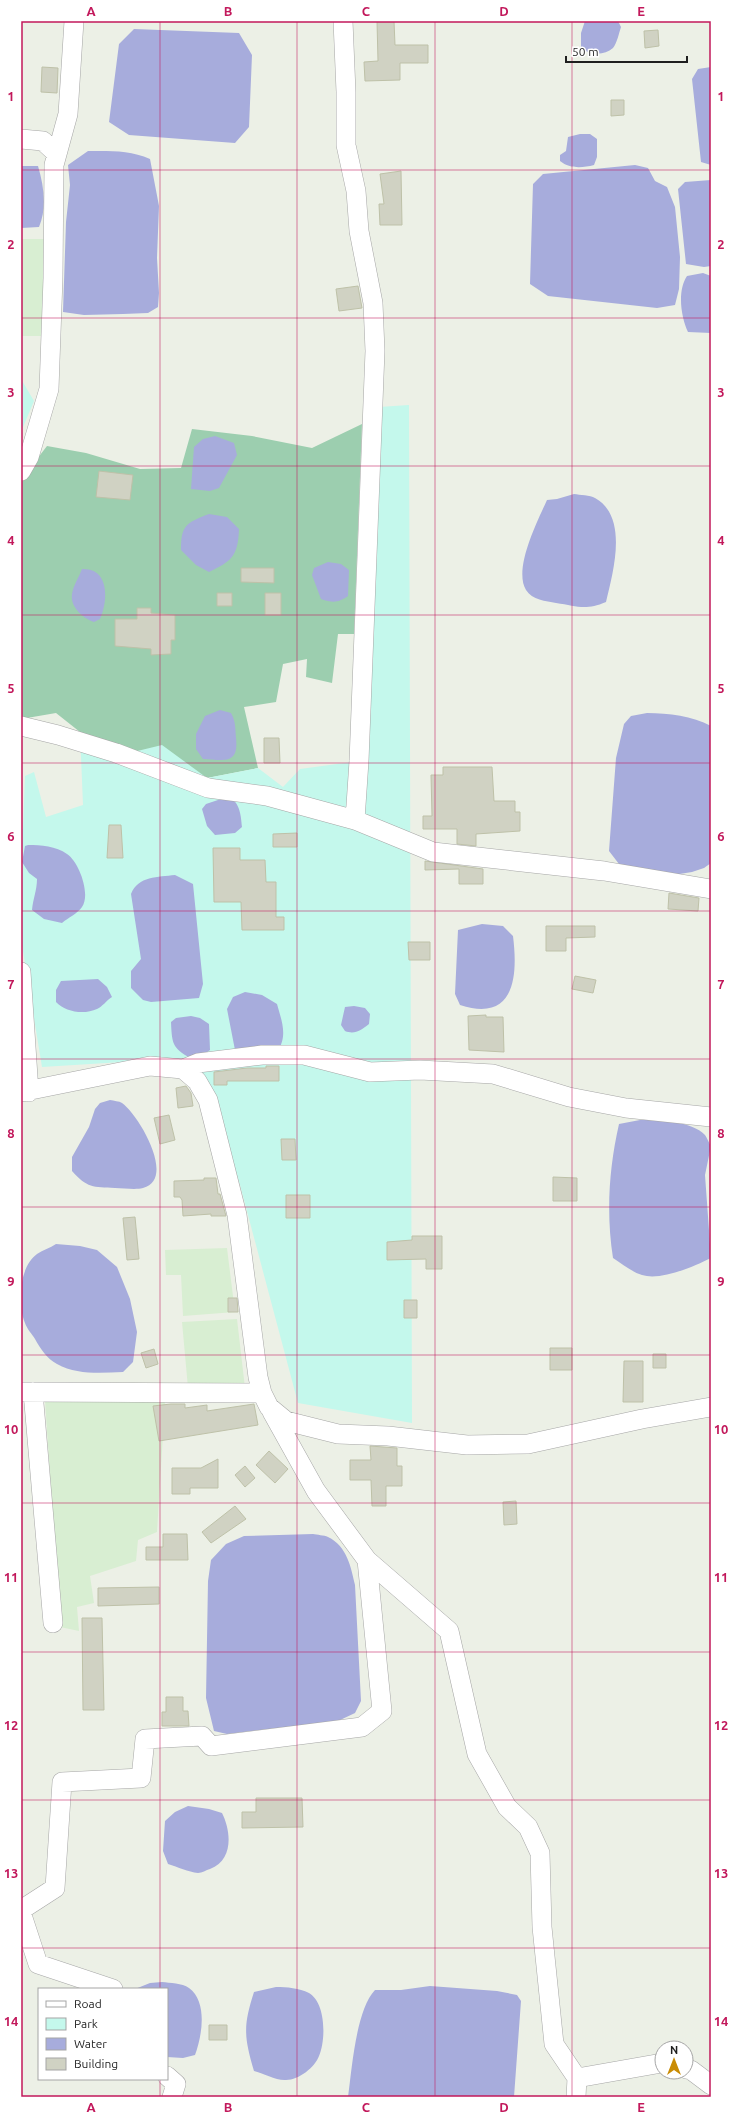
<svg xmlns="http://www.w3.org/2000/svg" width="732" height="2118" viewBox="0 0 732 2118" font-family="Ubuntu,sans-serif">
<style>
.farmland{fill:#d8eed2}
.forest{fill:#9cceaf}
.park{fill:#c4f8ec}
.water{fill:#a7acdc}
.building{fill:#d0d2c3;stroke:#bec1a8}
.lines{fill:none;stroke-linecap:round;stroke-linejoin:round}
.minor-casing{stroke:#a6a6a6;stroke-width:20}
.minor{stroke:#fff;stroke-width:19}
.grid{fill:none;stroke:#c2185b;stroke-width:1;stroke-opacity:0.55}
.neatline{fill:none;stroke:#c2185b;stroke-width:1.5}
.grid-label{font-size:13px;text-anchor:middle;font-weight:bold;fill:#c2185b}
</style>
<rect width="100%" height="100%" fill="#ecf0e6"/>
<path class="farmland" d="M 21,239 L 45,239 L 44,336 L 21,336 Z
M 227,1248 L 235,1312 L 183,1316 L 181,1275 L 166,1275 L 165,1250 Z
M 237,1319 L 245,1388 L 188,1388 L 182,1322 Z
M 45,1400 L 165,1402 L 157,1532 L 138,1540 L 136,1561 L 90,1576 L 94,1603 L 77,1607 L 79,1631 L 60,1627 Z"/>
<path class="forest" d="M 362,424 L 354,634 L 338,634 L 332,683 L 306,677 L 307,659 L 283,664 L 276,702 L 244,707 L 258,768 L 207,778 L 125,754 L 80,732 L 56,713 L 21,719 L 21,477 L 24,476 L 47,446 L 86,453 L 140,469 L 181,468 L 192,429 L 252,436 L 312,448 Z"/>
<path class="park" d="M 21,379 L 34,401 L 21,432 Z
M 409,405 L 412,1423 L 298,1403 L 240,1185 L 205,1079 L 171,1059 L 42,1067 L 21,939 L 21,829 L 23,829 L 25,776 L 34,772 L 46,817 L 83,805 L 80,732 L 125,754 L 162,745 L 207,778 L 258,768 L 283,787 L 300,769 L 359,761 L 379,407 Z"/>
<path class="water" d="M 585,21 L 618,21 L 621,27 C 619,33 617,43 613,48 C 604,56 590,55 581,48 L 581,33 Z
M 134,29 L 239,33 L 252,55 L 249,127 L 235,143 L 129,135 L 109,122 L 119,44 Z
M 711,67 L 711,165 L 701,162 L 692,79 L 698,69 Z
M 580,134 L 590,134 L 597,139 L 597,157 L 594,165 C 582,168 570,169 560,161 L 560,155 L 566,151 L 568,137 Z
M 88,151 C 110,151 130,150 150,159 L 159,206 L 157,258 L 159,293 L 158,307 L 148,313 L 123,314 L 84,315 L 63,312 L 66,222 L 70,185 L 68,165 Z
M 635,165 L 648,168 L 655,181 L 667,187 L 675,207 L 680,257 L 679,289 L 675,305 L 657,308 L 548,296 L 530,284 L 533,184 L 543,174 Z
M 21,166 L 38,166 C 44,186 47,208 39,227 L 21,228 Z
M 711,180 L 711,266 L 704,267 L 686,264 L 678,189 L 685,182 Z
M 703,273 L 711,276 L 711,333 L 688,332 C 681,317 677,291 687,276 Z
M 215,436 L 234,443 L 237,455 L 219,488 L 210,491 L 191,489 L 194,447 L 203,439 Z
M 574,494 C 580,495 590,495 595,498 C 629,517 613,572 606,602 C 585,611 577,606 556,603 C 546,601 532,600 526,590 C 513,569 538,520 547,500 L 557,499 Z
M 209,514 L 227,517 L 239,529 C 238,556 232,561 209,572 L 196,565 L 181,550 C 181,525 186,523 209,514 Z
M 328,562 L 341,564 L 349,570 L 348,596 C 338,603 333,603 321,599 L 312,575 L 314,568 Z
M 82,569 C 110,568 108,601 100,619 L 94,622 C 83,618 70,607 72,594 C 73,586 79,577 82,569 Z
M 220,710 L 231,713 C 236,722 235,728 236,738 C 239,765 224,760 203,759 L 196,749 L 196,734 L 205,716 Z
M 647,713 C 669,713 692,716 711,726 L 711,863 L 704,868 L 692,872 L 667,876 L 645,872 L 619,864 L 609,851 L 616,758 L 624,724 L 631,716 Z
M 227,797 C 240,800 241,816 242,827 L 235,833 L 215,835 L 207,826 L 202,809 L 206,804 Z
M 28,845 C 41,845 56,846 67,854 C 79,862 91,894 82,907 C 78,913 68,918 62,923 L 44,919 L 32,910 C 33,899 37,890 37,879 L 29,873 L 22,862 L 25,846 Z
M 175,875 L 193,884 L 203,984 L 199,998 L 151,1002 L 143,1000 L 131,988 L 131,971 L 141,959 L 131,894 C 138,876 158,877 175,875 Z
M 482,924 L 503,926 L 513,936 C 518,976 515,1023 460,1005 L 455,994 L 458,930 Z
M 98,979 L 107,987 L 112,997 C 107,1000 102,1007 97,1009 C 84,1015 65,1012 56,1002 L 56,990 L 61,981 Z
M 245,992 L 262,995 L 277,1004 C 282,1022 288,1036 277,1052 L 235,1050 L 227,1009 L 233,997 Z
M 354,1006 L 365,1008 L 370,1014 L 369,1024 C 361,1030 355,1035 345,1031 L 341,1025 L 345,1007 Z
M 191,1016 L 200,1018 L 209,1024 L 210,1050 L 195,1061 C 173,1048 172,1047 171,1022 L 176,1018 Z
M 110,1100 C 114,1101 119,1101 122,1103 C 138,1114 177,1179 143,1188 C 135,1190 124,1188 115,1188 C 93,1187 87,1188 72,1171 L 72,1157 L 89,1127 L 95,1109 L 100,1103 Z
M 640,1120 C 658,1120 692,1121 705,1135 C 707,1138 709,1143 711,1146 L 705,1175 L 711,1258 C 695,1266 661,1281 642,1275 C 632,1272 622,1264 613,1258 C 606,1213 609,1168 619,1124 Z
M 56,1244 L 80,1246 L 97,1250 L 117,1267 L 130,1299 L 137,1332 L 133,1362 L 123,1372 C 100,1373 77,1375 57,1364 C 47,1359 40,1348 35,1339 C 32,1334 27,1329 25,1323 C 17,1304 19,1267 37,1254 C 43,1250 50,1248 56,1244 Z
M 313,1534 C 317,1535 324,1535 328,1537 C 347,1546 351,1567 355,1585 L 361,1701 L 355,1713 L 338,1721 L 227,1734 L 214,1731 L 206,1698 L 208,1581 L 211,1560 L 226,1544 L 244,1536 Z
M 188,1806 L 209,1809 L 222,1813 C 231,1831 234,1860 210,1869 C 206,1870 202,1873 198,1873 C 188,1872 178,1867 168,1864 L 163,1851 L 165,1821 L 175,1812 Z
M 162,1982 C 170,1983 182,1983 189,1988 C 208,2002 202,2036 195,2055 L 183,2058 L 167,2057 L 167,1989 L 135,1989 L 150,1983 Z
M 430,1986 L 497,1991 L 517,1995 L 521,2001 L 514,2097 L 348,2097 C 352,2068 356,2010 375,1990 L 401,1990 Z
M 276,1987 C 287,1987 299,1988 309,1993 C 326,2003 326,2040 319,2056 C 315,2067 299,2080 286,2080 C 277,2081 263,2073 254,2071 C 244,2037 243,2026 254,1992 Z"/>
<path class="building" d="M 377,21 L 394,21 L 395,45 L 428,45 L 428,63 L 400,63 L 400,80 L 365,81 L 364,62 L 378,61 Z
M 658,30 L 659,46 L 645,48 L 644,31 Z
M 42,67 L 58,68 L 57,93 L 41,92 Z
M 611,100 L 624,100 L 624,115 L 611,116 Z
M 401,171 L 402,225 L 380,225 L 379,204 L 384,204 L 380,174 Z
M 358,286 L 362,308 L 339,311 L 336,289 Z
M 99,471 L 133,475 L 130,500 L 96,497 Z
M 241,568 L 274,568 L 274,583 L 241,582 Z
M 217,593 L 232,593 L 232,606 L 217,606 Z
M 265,593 L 281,593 L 281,615 L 265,615 Z
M 137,608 L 151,608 L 151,613 L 175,615 L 175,640 L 171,640 L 171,654 L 151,655 L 151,649 L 115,646 L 115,619 L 137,619 Z
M 264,738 L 279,738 L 280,763 L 264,763 Z
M 443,767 L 492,767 L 494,801 L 515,801 L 515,812 L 520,812 L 520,831 L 476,834 L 476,846 L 457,844 L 457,829 L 423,829 L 423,816 L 432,816 L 431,775 L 443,775 Z
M 109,825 L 121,825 L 123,858 L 107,858 Z
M 297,833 L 297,847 L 273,847 L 273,834 Z
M 213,848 L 240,848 L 240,860 L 265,860 L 266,882 L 276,882 L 276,917 L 284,917 L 284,930 L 242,930 L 241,902 L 214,902 Z
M 425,861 L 483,869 L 483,884 L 459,884 L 459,869 L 425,870 Z
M 669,893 L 699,898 L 698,911 L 668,909 Z
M 546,926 L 595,926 L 595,937 L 566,938 L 566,951 L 546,951 Z
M 408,942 L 430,942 L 430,960 L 409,960 Z
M 575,976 L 596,980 L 593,993 L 572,989 Z
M 486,1015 L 486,1017 L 503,1017 L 504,1052 L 469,1050 L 468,1016 Z
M 266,1066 L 279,1066 L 279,1081 L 227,1081 L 227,1085 L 214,1085 L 214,1072 L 247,1068 L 266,1068 Z
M 186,1086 L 191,1093 L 193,1106 L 178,1108 L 176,1088 Z
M 169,1115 L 175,1140 L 160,1144 L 154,1118 Z
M 281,1139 L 295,1139 L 296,1160 L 282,1160 Z
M 553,1177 L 577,1178 L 577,1201 L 553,1201 Z
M 204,1178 L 216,1178 L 218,1194 L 220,1194 L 226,1216 L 211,1216 L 211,1214 L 183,1216 L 182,1200 L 180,1197 L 174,1197 L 174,1181 L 204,1180 Z
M 286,1195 L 310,1195 L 310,1218 L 286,1218 Z
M 135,1217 L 139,1259 L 127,1260 L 123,1218 Z
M 412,1236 L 442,1236 L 442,1269 L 426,1269 L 426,1259 L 387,1260 L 387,1242 L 412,1240 Z
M 228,1298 L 237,1298 L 238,1312 L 228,1312 Z
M 404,1300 L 417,1300 L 417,1318 L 404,1318 Z
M 550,1348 L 572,1348 L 572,1370 L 550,1370 Z
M 154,1349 L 158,1364 L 146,1368 L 141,1353 Z
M 653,1354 L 666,1354 L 666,1368 L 653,1368 Z
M 624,1361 L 643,1361 L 643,1402 L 623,1402 Z
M 171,1404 L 185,1404 L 185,1408 L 207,1405 L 207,1411 L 254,1404 L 258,1425 L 159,1441 L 153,1406 Z
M 370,1446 L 397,1448 L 397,1466 L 402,1466 L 402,1486 L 386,1486 L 386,1506 L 372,1506 L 371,1480 L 350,1480 L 350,1460 L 371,1460 Z
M 269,1451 L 288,1469 L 275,1483 L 256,1465 Z
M 218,1459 L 218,1488 L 190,1488 L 190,1494 L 172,1494 L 172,1468 L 201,1468 Z
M 245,1466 L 255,1478 L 245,1487 L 235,1475 Z
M 516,1501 L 517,1524 L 504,1525 L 503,1502 Z
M 235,1506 L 246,1519 L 211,1543 L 202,1532 Z
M 163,1534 L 187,1534 L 188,1560 L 146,1560 L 146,1547 L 163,1547 Z
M 159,1587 L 159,1604 L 98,1606 L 98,1588 Z
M 82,1618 L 102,1618 L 104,1710 L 83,1710 Z
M 166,1697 L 183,1697 L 183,1711 L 188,1711 L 189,1726 L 162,1726 L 162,1712 L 166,1712 Z
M 256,1798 L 302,1798 L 303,1827 L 242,1828 L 242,1812 L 256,1812 Z
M 209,2025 L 227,2025 L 227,2040 L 209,2040 Z"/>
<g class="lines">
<defs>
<path id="minor" d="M 343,21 L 346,92 L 346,145 L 356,191 L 359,231 L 373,303 L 375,351 L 359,761 L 355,820
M 21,139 L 43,141 L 57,154
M 21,471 L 29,457 L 49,389 L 53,278 L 54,165 L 68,114 L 74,21
M 21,726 L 58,735 L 116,753 L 208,788 L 267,796 L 355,820 L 433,852 L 604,871 L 711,889
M 21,972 L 29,1092
M 183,1069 L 198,1063 L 262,1055 L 304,1055 L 370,1072 L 420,1070 L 493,1074 L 569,1097 L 626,1108 L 711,1117
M 21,1092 L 150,1066 L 183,1069 L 197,1081 L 208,1100 L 237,1215 L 258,1377 L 262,1393 L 269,1407 L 286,1421 L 338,1434 L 388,1436 L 467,1445 L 528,1444 L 642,1419 L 711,1407
M 21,1392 L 262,1393
M 33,1392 L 53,1623
M 272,1412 L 316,1491 L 367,1560 L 449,1631 L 477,1754 L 507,1807 L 528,1827 L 540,1853 L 542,1927 L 554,2044 L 577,2078 L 576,2097
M 21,1910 L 55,1888 L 62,1782 L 141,1778 L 145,1739 L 202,1736 L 211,1746 L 362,1727 L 382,1711 L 367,1560
M 21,1912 L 38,1964 L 113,1989
M 686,2069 L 691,2070 L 711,2085
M 167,2076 L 176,2084 L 172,2097
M 577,2078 L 662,2063"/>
</defs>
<use href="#minor" class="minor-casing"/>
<use href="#minor" class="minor"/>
</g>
<path class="grid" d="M 160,21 L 160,1989M 297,21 L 297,2097M 435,21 L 435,2097M 572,21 L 572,2097M 21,170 L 711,170M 21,318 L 711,318M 21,466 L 711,466M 21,615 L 711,615M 21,763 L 711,763M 21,911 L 711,911M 21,1059 L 711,1059M 21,1207 L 711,1207M 21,1355 L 711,1355M 21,1503 L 711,1503M 21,1652 L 711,1652M 21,1800 L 711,1800M 21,1948 L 711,1948M 160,2079 L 160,2097"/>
<rect width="732" height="2118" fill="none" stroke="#ffffff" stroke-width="44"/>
<rect x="38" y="1988" width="130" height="92" fill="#ffffff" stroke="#a5a5a5"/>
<rect x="46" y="2001" width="20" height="6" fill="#ffffff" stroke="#a5a5a5"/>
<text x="74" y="2008" font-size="12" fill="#1f1f1f">Road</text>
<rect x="46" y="2018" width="20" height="12" fill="#c4f8ec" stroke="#a5a5a5"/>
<text x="74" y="2028" font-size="12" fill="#1f1f1f">Park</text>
<rect x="46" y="2038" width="20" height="12" fill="#a7acdc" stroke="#a5a5a5"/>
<text x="74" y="2048" font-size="12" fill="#1f1f1f">Water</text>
<rect x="46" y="2058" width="20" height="12" fill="#d0d2c3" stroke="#a5a5a5"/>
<text x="74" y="2068" font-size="12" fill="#1f1f1f">Building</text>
<g transform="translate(674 2060)"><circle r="19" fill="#ffffff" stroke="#a5a5a5"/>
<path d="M0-3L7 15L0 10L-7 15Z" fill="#c98c05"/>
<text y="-6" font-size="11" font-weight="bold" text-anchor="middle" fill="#1f1f1f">N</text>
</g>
<path d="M566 56v6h121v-6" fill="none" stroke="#1f1f1f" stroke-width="2"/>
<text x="572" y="56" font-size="12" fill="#1f1f1f" stroke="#ffffff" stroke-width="3" paint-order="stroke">50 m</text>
<rect x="22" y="22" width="688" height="2074" class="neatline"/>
<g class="grid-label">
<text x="91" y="16">A</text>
<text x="228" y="16">B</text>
<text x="366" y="16">C</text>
<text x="504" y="16">D</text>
<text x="641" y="16">E</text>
<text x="11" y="101">1</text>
<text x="721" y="101">1</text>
<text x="11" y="249">2</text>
<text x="721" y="249">2</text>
<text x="11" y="397">3</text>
<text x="721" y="397">3</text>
<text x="11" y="545">4</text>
<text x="721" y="545">4</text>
<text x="11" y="693">5</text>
<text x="721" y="693">5</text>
<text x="11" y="841">6</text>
<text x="721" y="841">6</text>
<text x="11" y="989">7</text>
<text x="721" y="989">7</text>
<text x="11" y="1138">8</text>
<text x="721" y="1138">8</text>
<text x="11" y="1286">9</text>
<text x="721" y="1286">9</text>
<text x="11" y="1434">10</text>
<text x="721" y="1434">10</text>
<text x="11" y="1582">11</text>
<text x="721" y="1582">11</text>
<text x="11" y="1730">12</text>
<text x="721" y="1730">12</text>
<text x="11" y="1878">13</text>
<text x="721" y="1878">13</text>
<text x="11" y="2026">14</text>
<text x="721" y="2026">14</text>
<text x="91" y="2112">A</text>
<text x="228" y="2112">B</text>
<text x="366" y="2112">C</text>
<text x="504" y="2112">D</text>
<text x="641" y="2112">E</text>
</g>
</svg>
